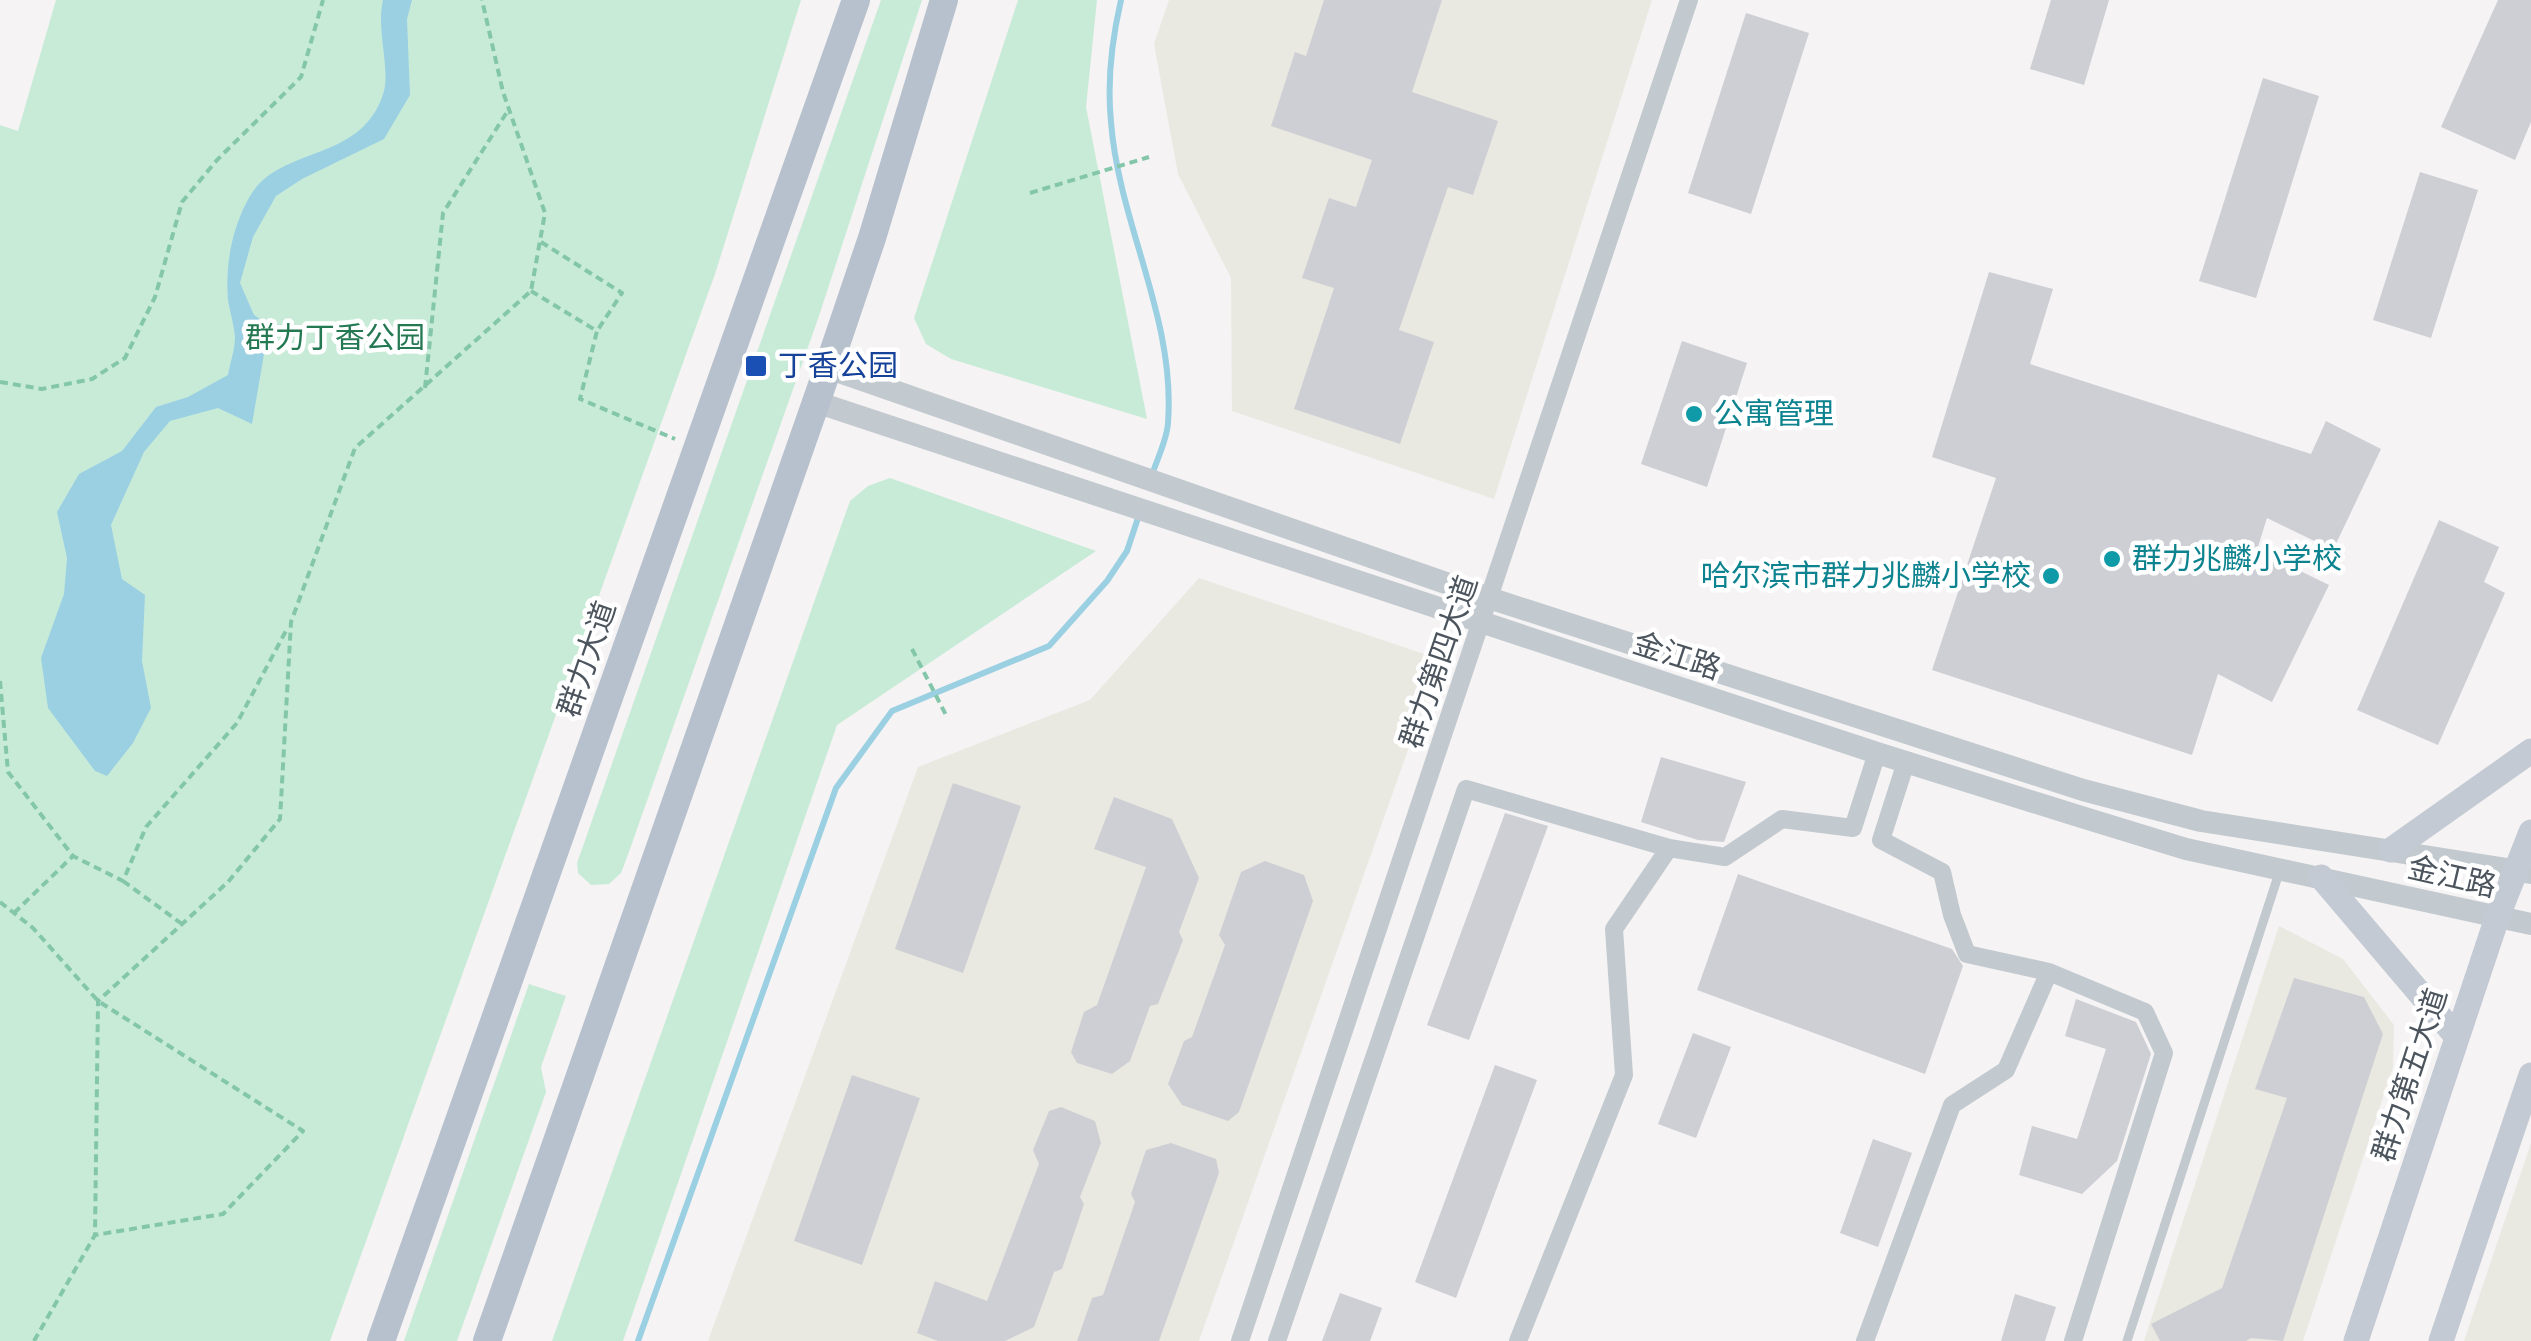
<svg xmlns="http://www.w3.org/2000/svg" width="2531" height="1341" viewBox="0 0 2531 1341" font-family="'DejaVu Sans','Noto Sans SC',sans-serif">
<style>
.commercial{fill:#eae9e1}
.green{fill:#c8ebd8}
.water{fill:#9bd0e3}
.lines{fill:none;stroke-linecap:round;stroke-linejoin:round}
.stream{stroke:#9bd0e3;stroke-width:6}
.building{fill:#cdcfd4}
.path{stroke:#84c6a9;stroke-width:4;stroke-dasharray:8 5;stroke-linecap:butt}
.service{stroke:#c2c9cf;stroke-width:9}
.minor{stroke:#c2c9cf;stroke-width:18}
.tertiary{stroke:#c2c9cf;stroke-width:22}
.secondary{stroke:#c3cad3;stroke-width:25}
.primary{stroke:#b6c1cd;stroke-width:28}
.transit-dot{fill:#1a4fb4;stroke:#fff;stroke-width:4}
.culture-dot{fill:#0f9aa8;stroke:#fff;stroke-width:4}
.labels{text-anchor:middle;stroke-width:9;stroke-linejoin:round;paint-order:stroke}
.park-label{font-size:30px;fill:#247953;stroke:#fff}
.transit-label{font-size:30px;fill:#164399;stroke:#fff;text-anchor:start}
.culture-label{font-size:30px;fill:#0d838f;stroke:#fff;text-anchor:start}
.street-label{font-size:30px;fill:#4c555e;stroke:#fff}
</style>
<rect width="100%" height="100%" fill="#f5f3f3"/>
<path class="commercial" d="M 1169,0 L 1652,0 L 1494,499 L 1232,411 L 1231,278 L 1178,174 L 1154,44 Z
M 1199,578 L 1427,655 L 1427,696 L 1199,1341 L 708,1341 L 918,767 L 1090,700 Z
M 2279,926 L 2343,959 L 2394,1025 L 2393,1067 L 2303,1341 L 2144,1341 Z
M 2531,1143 L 2531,1341 L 2464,1341 Z"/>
<path class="green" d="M 56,0 L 801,0 L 715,274 L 330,1341 L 0,1341 L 0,125 L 18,131 Z
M 881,0 L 922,0 L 819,316 L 626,860 L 621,873 L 609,884 L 591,885 L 578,873 L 577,863 Z
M 1018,0 L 1097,0 L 1086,107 L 1147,419 L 951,359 L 926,344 L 914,318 Z
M 890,478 L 1096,551 L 837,725 L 623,1341 L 552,1341 L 850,501 L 868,486 Z
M 529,984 L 566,996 L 541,1067 L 546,1092 L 457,1341 L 404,1341 Z"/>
<path class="water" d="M 383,0 L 412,0 L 407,19 L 410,95 L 384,139 L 302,179 L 276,196 L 253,237 L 240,283 L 254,315 L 269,325 L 252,424 L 218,408 L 170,421 L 144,452 L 111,525 L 122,579 L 145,595 L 142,661 L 151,708 L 133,743 L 107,776 L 95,771 L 48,708 L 41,658 L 64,594 L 67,558 L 57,512 L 79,474 L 122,451 L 156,407 L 188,397 L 228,375 C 230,363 235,349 235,337 C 234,325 230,312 228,300 C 225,265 232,227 250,196 C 281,144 363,164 384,91 C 390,67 376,29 383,0 Z"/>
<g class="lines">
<path class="stream" d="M 1121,0 C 1112,39 1107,82 1111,122 C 1119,225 1176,318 1168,423 C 1167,440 1157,459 1152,475
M 638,1341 L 836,788 L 892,711 L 1049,646 L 1107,581 L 1127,551 L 1139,515"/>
</g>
<path class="building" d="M 1324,0 L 1442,0 L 1412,92 L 1498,121 L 1473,195 L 1448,187 L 1399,330 L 1434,342 L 1400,444 L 1294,409 L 1334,288 L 1302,278 L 1329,198 L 1356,207 L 1372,160 L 1271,126 L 1295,52 L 1306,56 Z
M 2051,0 L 2109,0 L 2084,85 L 2030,69 Z
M 2498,0 L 2531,0 L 2531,122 L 2515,160 L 2441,127 Z
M 1746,13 L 1809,33 L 1751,214 L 1688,193 Z
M 2263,78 L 2319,96 L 2256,298 L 2199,281 Z
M 2420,172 L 2478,190 L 2431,338 L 2373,320 Z
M 1989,272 L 2053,289 L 2030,364 L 2311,454 L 2326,421 L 2381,449 L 2333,550 L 2267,518 L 2257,550 L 2329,585 L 2272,702 L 2218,674 L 2192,755 L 1932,670 L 1996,478 L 1932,457 Z
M 1682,341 L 1747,363 L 1707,487 L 1641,464 Z
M 2439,520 L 2499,547 L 2484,582 L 2505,593 L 2438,745 L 2357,710 Z
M 1661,757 L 1746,782 L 1724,842 L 1698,840 L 1641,822 Z
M 953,783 L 1021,806 L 963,973 L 895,949 Z
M 1114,797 L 1172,819 L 1199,878 L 1179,932 L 1183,940 L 1158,1004 L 1150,1006 L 1130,1061 L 1112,1074 L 1077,1063 L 1071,1052 L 1084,1012 L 1097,1005 L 1146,867 L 1094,849 Z
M 1505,813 L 1548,826 L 1469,1040 L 1427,1025 Z
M 1265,861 L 1304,875 L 1313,901 L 1239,1112 L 1228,1121 L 1182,1105 L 1168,1084 L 1184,1041 L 1192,1037 L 1225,945 L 1219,935 L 1241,872 Z
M 1738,874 L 1952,949 L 1963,966 L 1925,1074 L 1697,990 Z
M 2294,978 L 2364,997 L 2383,1034 L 2283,1341 L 2251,1338 L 2246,1341 L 2160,1341 L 2151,1324 L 2222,1288 L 2287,1098 L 2255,1089 Z
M 2076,999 L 2136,1022 L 2151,1054 L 2117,1161 L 2082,1194 L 2019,1175 L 2032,1126 L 2077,1139 L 2106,1049 L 2065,1036 Z
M 1693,1033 L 1731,1047 L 1696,1138 L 1658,1124 Z
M 1495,1065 L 1537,1080 L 1456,1298 L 1415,1282 Z
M 852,1075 L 920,1098 L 862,1265 L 794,1241 Z
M 1061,1107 L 1095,1121 L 1101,1143 L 1080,1197 L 1084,1204 L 1062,1269 L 1054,1272 L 1034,1327 L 1005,1341 L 938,1341 L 917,1333 L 935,1281 L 987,1301 L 1039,1164 L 1033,1150 L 1049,1111 Z
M 1873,1139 L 1912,1153 L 1878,1247 L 1840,1233 Z
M 1171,1143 L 1216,1159 L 1219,1173 L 1159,1341 L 1077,1341 L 1092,1298 L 1103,1295 L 1135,1202 L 1131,1194 L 1146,1150 Z
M 1340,1293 L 1382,1308 L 1370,1341 L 1322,1341 Z
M 2015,1294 L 2056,1307 L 2045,1341 L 2001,1341 Z"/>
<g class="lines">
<path class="path" d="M 1030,193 L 1149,157
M 541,242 L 622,293 L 597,331
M 531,291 L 597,331 L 580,399 L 675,439
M 0,382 L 42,389 L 92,379 L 125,358 L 155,297 L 182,202 L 217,160 L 301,77 L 323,0
M 425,388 L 443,213 L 507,112
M 912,649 L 947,717
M 0,681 L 8,772 L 73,856 L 123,881 L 146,827 L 237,723 L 288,627
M 123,881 L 182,924
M 0,902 L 33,928 L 98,1001 L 303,1131 L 223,1214 L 95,1235
M 14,913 L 72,857
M 34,1341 L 95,1235 L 98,1001 L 228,882 L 280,819 L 291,622 L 355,448 L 531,291 L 545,213 L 503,92 L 482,0"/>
<path class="service" d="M 2127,1341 L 2279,873"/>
<path class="minor" d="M 1906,762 L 1881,840 L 1942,872 L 1952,915 L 1967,954 L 2049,972 L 2145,1012 L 2164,1053 L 2073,1341
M 1240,1341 L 1689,0
M 1277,1341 L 1466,789 L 1669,848 L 1725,857 L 1782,819 L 1853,828 L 1877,753
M 1518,1341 L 1624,1075 L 1614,929 L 1669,848
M 1865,1341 L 1952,1105 L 2006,1070 L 2049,972"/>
<path class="tertiary" d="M 828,368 L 1489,598 L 2083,790 L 2201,821 L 2531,873
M 816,402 L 1877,753 L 2075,815 L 2186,849 L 2531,924"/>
<path class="secondary" d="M 2391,850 L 2531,751
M 2321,877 L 2457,1037
M 2356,1341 L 2497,918 L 2531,832
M 2441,1341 L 2531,1075"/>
<path class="primary" d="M 381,1341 L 856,0
M 487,1341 L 828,368 L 872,238 L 944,0"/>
</g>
<rect class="transit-dot" x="744" y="354" width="24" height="24" rx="5"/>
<g class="culture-dot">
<circle cx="1694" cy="414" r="10"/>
<circle cx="2112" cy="559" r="10"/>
<circle cx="2051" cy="576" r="10"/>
</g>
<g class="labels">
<g class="park-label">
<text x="335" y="348">群力丁香公园</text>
</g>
<g class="transit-label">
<text x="778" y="376">丁香公园</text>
</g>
<g class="culture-label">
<text x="1714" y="424">公寓管理</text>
<text x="2132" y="569">群力兆麟小学校</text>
<text x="2031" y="586" text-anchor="end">哈尔滨市群力兆麟小学校</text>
</g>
<g class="street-label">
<text transform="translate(1677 656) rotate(18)" y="10">金江路</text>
<text transform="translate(587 659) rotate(-71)" y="10">群力大道</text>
<text transform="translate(1439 662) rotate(-71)" y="10">群力第四大道</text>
<text transform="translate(2452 877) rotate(13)" y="10">金江路</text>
<text transform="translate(2410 1075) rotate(-72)" y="10">群力第五大道</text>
</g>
</g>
</svg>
